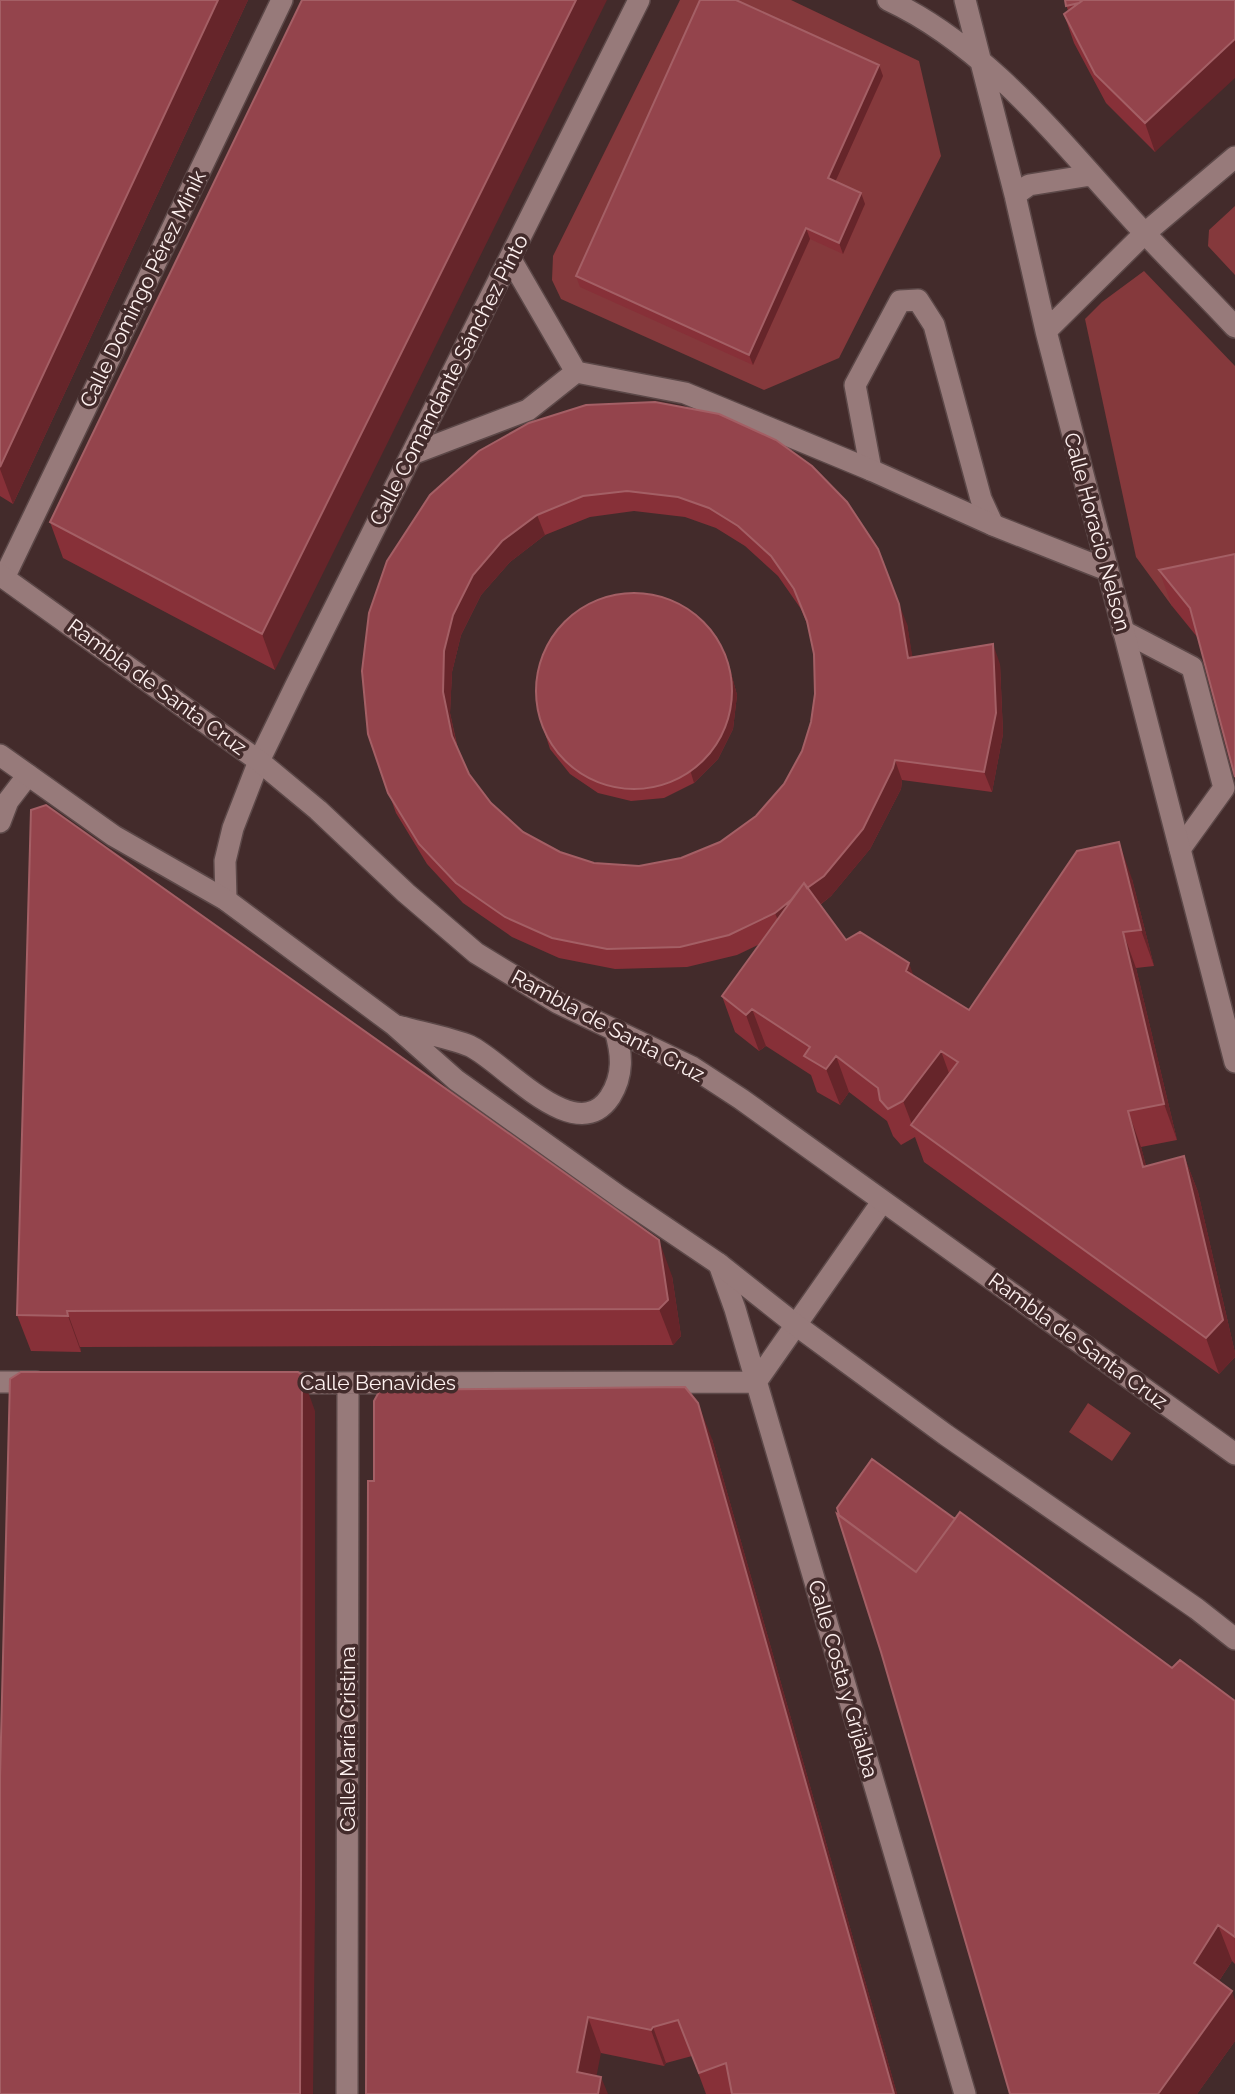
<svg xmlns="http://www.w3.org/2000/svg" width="1235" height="2094" viewBox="0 0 1235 2094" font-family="Raleway,sans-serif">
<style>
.green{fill:#85393c}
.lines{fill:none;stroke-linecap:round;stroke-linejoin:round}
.service-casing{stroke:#5c4848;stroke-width:24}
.minor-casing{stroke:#5c4848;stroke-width:24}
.secondary-casing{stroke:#5c4848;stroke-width:24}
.service{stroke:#977a7a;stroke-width:21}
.minor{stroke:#977a7a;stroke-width:21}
.secondary{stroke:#977a7a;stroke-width:21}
.wall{fill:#873038;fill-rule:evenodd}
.shaded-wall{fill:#66252a}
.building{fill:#94444c;stroke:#a45f65;stroke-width:2;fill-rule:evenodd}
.labels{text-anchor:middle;stroke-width:7;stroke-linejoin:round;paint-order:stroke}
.street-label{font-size:21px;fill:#fef1f0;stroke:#432b2b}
</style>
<rect width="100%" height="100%" fill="#432b2b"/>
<path class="green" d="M 680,0 L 791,0 L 919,61 L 941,156 L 839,358 L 764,390 L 561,299 L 552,280 L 553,256 Z
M 1235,206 L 1235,275 L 1208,246 L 1209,230 Z
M 1144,271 L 1235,366 L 1235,593 L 1172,606 L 1136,557 L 1085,319 L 1102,302 Z
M 1088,1403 L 1131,1433 L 1112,1461 L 1069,1432 Z"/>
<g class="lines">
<defs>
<path id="service" d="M 871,470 L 855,385 L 900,301 L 918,300 L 934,325 L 981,499 L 993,525
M 1123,631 L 1192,667 L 1224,788 L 1180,849"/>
<path id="minor" d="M 888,0 C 985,45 1057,137 1128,215 C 1162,253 1200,289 1235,327
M 965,0 L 1015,195 L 1046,331 L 1235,1062
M 1015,195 L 1029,185 L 1091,175
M 1046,331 L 1144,234 L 1235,157
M 576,372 L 685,393 L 871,470 L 993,525 L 1107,570
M 412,454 L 528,410 L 576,372 L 510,258
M 4,578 L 282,0
M 0,822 L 8,801 L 28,775
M 226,900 L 225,861 L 233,828 L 259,761 L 296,685 L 639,0
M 719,1264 L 735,1309 L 965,2094
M 0,1382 L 36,1382
M 278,1383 L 756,1382 L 882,1202
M 347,2094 L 348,1383"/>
<path id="secondary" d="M 0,575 L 259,761 L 318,810 L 406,893 L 476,953 L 558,1003 L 692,1067 L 741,1099 L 1235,1454
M 0,755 L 114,836 L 226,900 L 393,1024 L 456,1080 L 620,1197 L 719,1264 L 796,1325 L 946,1435 L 1197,1609 L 1235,1639
M 398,1026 C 419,1032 451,1038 470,1046 C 504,1062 575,1149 610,1097 C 624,1075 622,1054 615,1030"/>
</defs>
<use href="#service" class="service-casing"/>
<use href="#minor" class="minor-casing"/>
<use href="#secondary" class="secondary-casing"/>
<use href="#service" class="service"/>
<use href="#minor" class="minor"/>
<use href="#secondary" class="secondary"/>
</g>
<path class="wall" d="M 0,0 L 248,0 L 13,504 L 0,496 Z
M 302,0 L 275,670 L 63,558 L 50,522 Z
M 1065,0 L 1235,0 L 1155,152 L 1106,103 L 1074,43 L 1064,14 L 1068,11 Z
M 879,65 L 883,76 L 835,181 L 861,193 L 865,204 L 843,254 L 810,239 L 753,365 L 580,287 L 576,276 Z
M 586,405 L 907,624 L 912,657 L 1000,664 L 1003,734 L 992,792 L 902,780 L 901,789 L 870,849 L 831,896 L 820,905 L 846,940 L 914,976 L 969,1010 L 1132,879 L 1154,966 L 1136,968 L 1177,1140 L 1141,1147 L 1146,1166 L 1184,1156 L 1198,1192 L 1235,1353 L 1235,1357 L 1219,1374 L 924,1162 L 915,1137 L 901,1145 L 893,1136 L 887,1121 L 849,1092 L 840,1105 L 817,1092 L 811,1075 L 766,1046 L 759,1051 L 735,1032 L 722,996 L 760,944 L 737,955 L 687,967 L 615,969 L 559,958 L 512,937 L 463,903 L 427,864 L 396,813 L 368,734 ZM 634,511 L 685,517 L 716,528 L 745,546 L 778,576 L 801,609 L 808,626 L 814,654 L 815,694 L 811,722 L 802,751 L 784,784 L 756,816 L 720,842 L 681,858 L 639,866 L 594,863 L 560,852 L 523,832 L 491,803 L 469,774 L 458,749 L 450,713 L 452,672 L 461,635 L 481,595 L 510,562 L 545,535 L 590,517 Z
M 1235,554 L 1198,638 L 1172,606 L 1159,570 Z
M 728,662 L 737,695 L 733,729 L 718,759 L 694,783 L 664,798 L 631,801 L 598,793 L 570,774 L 550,749 L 537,708 Z
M 31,810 L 672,1276 L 681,1336 L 673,1345 L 80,1347 L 81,1352 L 31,1351 L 17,1315 Z
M 712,1439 L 897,2094 L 706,2094 L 692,2056 L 666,2063 L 664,2066 L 601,2053 L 366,2094 L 374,1481 Z
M 955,1519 L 1172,1668 L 1235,1701 L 1235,1964 L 1232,1961 L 1219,1981 L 1235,2041 L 1197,2094 L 1010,2094 L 881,1652 Z"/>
<path class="shaded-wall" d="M 218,0 L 248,0 L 13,504 L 0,469 L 0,467 Z
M 576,0 L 607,0 L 275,670 L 262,634 Z
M 1235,39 L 1235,78 L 1155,152 L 1145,123 Z
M 879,65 L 883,76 L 832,189 L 828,178 Z
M 861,193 L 865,204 L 843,254 L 839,243 Z
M 806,228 L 810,239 L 753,365 L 749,355 Z
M 537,515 L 545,535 L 510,562 L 481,595 L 461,635 L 452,672 L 450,713 L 459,757 L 452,736 L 443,692 L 444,651 L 453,615 L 473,575 L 502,541 Z
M 899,604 L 907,624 L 916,678 L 908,658 Z
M 993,644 L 1000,664 L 1003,734 L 992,792 L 984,772 Z
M 725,651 L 737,695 L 733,729 L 718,759 L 694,783 L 691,773 Z
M 895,760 L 902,780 L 901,789 L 870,849 L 831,896 L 783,933 L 775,913 Z
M 1119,842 L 1132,879 L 1154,966 L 1141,930 Z
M 1123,932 L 1136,968 L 1177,1140 L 1164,1104 Z
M 909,963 L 922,999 L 906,971 Z
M 752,1009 L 766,1046 L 759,1051 L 746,1015 Z
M 941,1051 L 954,1087 L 913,1127 L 903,1101 Z
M 836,1056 L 849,1092 L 840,1105 L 826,1069 Z
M 1128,1111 L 1141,1147 L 1156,1203 L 1143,1167 Z
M 1184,1156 L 1198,1192 L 1235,1353 L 1235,1357 L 1219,1374 L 1206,1338 Z
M 659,1240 L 672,1276 L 681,1336 L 673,1345 L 659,1309 Z
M 67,1311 L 80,1347 L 81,1352 L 68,1316 Z
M 302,1375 L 315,1411 L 315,1910 L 313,2094 L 300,2094 Z
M 698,1403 L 712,1439 L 897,2094 L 894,2094 Z
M 1218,1925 L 1232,1961 L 1207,1999 L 1194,1963 Z
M 1232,1991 L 1235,2000 L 1235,2041 L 1197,2094 L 1158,2094 Z
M 588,2017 L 601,2053 L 593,2094 L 577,2072 Z
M 653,2027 L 666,2063 L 664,2066 L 651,2030 Z
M 601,2077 L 608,2094 L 598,2094 Z"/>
<path class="building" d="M 0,0 L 218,0 L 0,467 Z
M 302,0 L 576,0 L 262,634 L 50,522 Z
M 700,0 L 736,0 L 879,65 L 828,178 L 861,193 L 839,243 L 806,228 L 749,355 L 576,276 Z
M 1065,0 L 1083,0 L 1079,3 L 1066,6 Z
M 1083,0 L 1235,0 L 1235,39 L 1145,123 L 1095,74 L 1064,14 Z
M 655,402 L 719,414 L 776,440 L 812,466 L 847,502 L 878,549 L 899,604 L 908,658 L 993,644 L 996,713 L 984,772 L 895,760 L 893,768 L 863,829 L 824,876 L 807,888 L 804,883 L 791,900 L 775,913 L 729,935 L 680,947 L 607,949 L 552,938 L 505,917 L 456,883 L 419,844 L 388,793 L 368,734 L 362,671 L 369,613 L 387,561 L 430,495 L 479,451 L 529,423 L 586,405 ZM 627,491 L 678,497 L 709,508 L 738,526 L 771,556 L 794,589 L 807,621 L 814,654 L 815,694 L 811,722 L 802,751 L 784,784 L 756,816 L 720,842 L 681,858 L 639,866 L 594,863 L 560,852 L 523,832 L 491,803 L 469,774 L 452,736 L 443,692 L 444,651 L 453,615 L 473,575 L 502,541 L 537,515 L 583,496 Z
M 1235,554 L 1235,777 L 1190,608 L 1159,570 Z
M536 691a98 98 0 1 1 196 0a98 98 0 1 1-196 0Z
M 46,805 L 659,1240 L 668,1300 L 659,1309 L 67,1311 L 68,1316 L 17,1315 L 31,810 Z
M 1119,842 L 1141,930 L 1123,932 L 1164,1104 L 1128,1111 L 1143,1167 L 1184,1156 L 1223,1320 L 1206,1338 L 911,1125 L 958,1062 L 941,1051 L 903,1101 L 888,1109 L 880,1100 L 878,1088 L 836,1056 L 826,1069 L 804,1056 L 810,1047 L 752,1009 L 746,1015 L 722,996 L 804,883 L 846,940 L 860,932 L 909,963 L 906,971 L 969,1010 L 1077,851 Z
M 21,1372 L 298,1372 L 302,1375 L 301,1874 L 300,2094 L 0,2094 L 0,1777 L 10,1379 Z
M 685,1387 L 698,1403 L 894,2094 L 732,2094 L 726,2063 L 699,2073 L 678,2020 L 653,2027 L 651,2030 L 588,2017 L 577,2072 L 601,2077 L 598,2094 L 366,2094 L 368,1481 L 374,1481 L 374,1401 L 380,1390 Z
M 872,1459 L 955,1519 L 916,1572 L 839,1515 L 837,1508 Z
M 960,1512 L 1172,1668 L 1180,1660 L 1235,1701 L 1235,1937 L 1218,1925 L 1194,1963 L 1232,1991 L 1158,2094 L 1010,2094 L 881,1652 L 837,1514 L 916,1572 Z"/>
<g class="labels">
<g class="street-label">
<text transform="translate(143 289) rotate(-64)" y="7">Calle Domingo Pérez Minik</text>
<text transform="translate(449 380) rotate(-63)" y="7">Calle Comandante Sánchez Pinto</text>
<text transform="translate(1097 532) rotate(75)" y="7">Calle Horacio Nelson</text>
<text transform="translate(157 687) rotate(36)" y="7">Rambla de Santa Cruz</text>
<text transform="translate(608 1026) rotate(28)" y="7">Rambla de Santa Cruz</text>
<text transform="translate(1078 1341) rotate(36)" y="7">Rambla de Santa Cruz</text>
<text x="378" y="1390">Calle Benavides</text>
<text transform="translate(843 1679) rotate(74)" y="7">Calle Costa y Grijalba</text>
<text transform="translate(348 1739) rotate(-90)" y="7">Calle María Cristina</text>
</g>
</g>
</svg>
